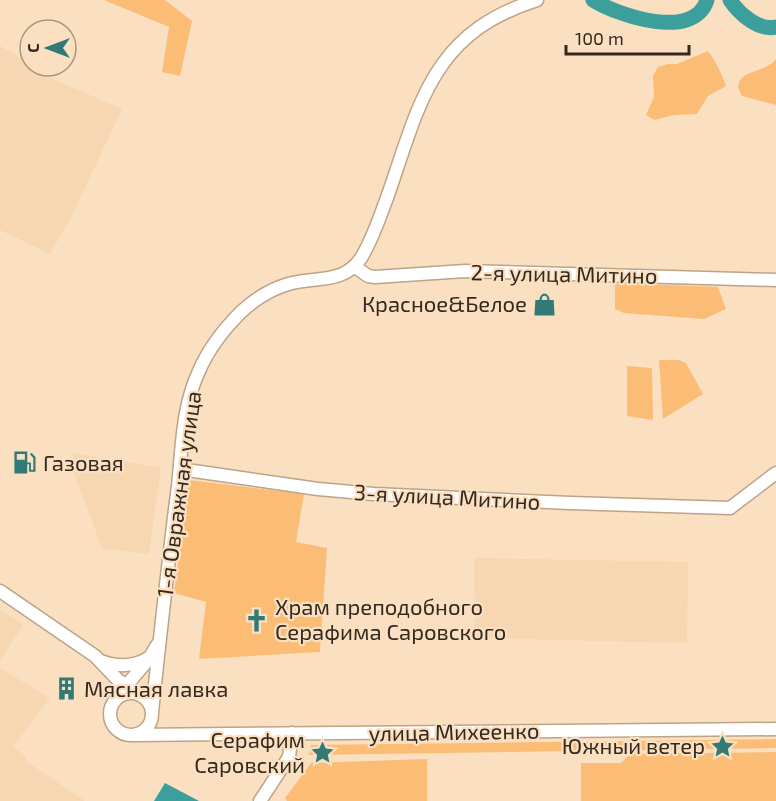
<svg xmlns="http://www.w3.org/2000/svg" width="776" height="801" viewBox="0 0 776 801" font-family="'Exo 2',sans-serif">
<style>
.built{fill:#f7d6b2}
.green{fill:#fbbd76}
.water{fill:#3c9f9b}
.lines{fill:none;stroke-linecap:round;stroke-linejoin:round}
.river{stroke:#3c9f9b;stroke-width:15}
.minor-casing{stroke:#bda387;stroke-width:15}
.minor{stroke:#fff;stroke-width:12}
.labels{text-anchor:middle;stroke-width:4.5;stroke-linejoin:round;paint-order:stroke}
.street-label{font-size:22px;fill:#34291e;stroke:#fadfc1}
.poi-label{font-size:22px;fill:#34291e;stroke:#fadfc1;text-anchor:end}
</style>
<rect width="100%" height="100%" fill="#fadfc1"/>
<path class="built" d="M 0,46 L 30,63 L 30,66 L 39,68 L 46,76 L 122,109 L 72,215 L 50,254 L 0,230 Z
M 72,453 L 161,468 L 149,554 L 102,548 L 70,462 Z
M 474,558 L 688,562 L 687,643 L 475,638 Z
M 0,609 L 23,625 L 0,661 Z
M 0,668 L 50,698 L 13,747 L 26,756 L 26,761 L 85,801 L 0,801 Z"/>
<path class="green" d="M 104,0 L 165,0 L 192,21 L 180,76 L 162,72 L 169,27 Z
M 708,51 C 715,60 723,76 726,86 L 708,96 L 697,114 L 674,115 L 654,120 L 646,115 L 654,97 L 653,76 L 658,67 L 668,64 L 677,64 Z
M 776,59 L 776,105 L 742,96 L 738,87 C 739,84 739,80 742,78 C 750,70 768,70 776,59 Z
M 615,283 L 718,287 L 726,309 L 704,319 L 624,313 L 615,309 Z
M 659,360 L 679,360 L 686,363 L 703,394 L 663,419 Z
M 627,366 L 652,368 L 653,420 L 627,416 Z
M 189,480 L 304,494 L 296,542 L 327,548 L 320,652 L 199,659 L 206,602 L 174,593 Z
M 776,739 L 776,748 L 309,755 L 311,745 Z
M 776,752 L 776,801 L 581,801 L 581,763 L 621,763 L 630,754 Z
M 427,759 L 427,801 L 287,801 L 285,798 L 311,763 Z"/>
<path class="water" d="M 165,783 L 199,801 L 154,801 Z"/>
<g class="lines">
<path class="river" d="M 593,0 C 619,16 694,41 707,0
M 730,0 C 739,14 759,31 776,27"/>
<defs>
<path id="minor" d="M 354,266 L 368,276 L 375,277 L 465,271 L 776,280
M 180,469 L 318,489 L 374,494 L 570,503 L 730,508 L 776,473
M 0,591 L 95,656 L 118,680 L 137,693
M 101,661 C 116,667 134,667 148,658
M110 714a21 21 0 1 1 42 0a21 21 0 1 1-42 0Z
M 120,693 L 148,660 L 157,645
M 152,712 C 160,637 168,562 178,486 C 182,448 182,407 199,371 C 208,350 225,328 241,312 C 256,298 272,288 292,283 C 318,277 345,283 361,258 C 373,239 380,216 388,195 C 420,103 432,33 537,0
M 132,735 L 776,729
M 260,801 L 289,757 L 292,733"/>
</defs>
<use href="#minor" class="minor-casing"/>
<use href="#minor" class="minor"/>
</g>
<defs>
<symbol id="shop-bare" viewBox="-9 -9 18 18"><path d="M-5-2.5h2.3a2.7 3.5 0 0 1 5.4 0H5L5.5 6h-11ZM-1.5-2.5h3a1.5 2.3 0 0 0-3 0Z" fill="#317a77" stroke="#fadfc1" stroke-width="2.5" paint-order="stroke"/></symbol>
<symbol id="fuel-bare" viewBox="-9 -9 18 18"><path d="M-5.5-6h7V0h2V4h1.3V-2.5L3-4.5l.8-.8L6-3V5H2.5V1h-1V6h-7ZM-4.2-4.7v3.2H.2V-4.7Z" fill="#317a77" stroke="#fadfc1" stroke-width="2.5" paint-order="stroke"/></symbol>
<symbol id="church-bare" viewBox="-9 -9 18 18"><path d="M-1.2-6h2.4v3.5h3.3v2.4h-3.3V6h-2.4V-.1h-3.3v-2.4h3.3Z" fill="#317a77" stroke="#fadfc1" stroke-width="2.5" paint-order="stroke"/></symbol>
<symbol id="building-bare" viewBox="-9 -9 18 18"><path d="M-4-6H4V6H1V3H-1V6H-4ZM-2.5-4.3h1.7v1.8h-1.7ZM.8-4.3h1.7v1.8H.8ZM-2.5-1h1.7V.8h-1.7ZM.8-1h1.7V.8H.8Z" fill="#317a77" stroke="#fadfc1" stroke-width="2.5" paint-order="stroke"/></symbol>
<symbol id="sight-bare" viewBox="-9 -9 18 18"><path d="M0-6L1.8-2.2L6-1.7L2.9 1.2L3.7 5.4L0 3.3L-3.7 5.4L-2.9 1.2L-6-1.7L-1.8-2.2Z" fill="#317a77" stroke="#fadfc1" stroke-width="2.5" paint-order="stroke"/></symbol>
</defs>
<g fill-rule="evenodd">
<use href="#shop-bare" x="528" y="288" width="33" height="33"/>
<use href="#fuel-bare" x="8" y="446" width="33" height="33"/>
<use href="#church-bare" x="240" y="604" width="33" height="33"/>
<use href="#building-bare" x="50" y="672" width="33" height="33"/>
<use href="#sight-bare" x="706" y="730" width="33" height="33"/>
<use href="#sight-bare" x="306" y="736" width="33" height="33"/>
</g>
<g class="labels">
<g class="street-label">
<text transform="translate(564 274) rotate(1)" y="8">2-я улица Митино</text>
<text transform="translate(179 494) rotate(-82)" y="8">1-я Овражная улица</text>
<text transform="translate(447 497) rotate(3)" y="8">3-я улица Митино</text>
<text transform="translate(454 732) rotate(-1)" y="8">улица Михеенко</text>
</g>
<g class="poi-label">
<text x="527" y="312">Красное&amp;Белое</text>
<text x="43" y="471" text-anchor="start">Газовая</text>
<text x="275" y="615" text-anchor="start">Храм преподобного<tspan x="275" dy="25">Серафима Саровского</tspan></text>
<text x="84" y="697" text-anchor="start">Мясная лавка</text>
<text x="305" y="748">Серафим<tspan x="305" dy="25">Саровский</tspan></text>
<text x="705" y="754">Южный ветер</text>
</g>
</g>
<g transform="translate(48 48) rotate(270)"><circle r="28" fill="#fadfc1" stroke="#ab9680" stroke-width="1.5"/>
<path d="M0-4.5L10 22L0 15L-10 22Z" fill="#317a77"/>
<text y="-9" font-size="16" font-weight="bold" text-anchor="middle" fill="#34291e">С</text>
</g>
<path d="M566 45v9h123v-9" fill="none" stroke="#34291e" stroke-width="3"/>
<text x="575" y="45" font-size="18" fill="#34291e" stroke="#fadfc1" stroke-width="4.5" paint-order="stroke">100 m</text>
</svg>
